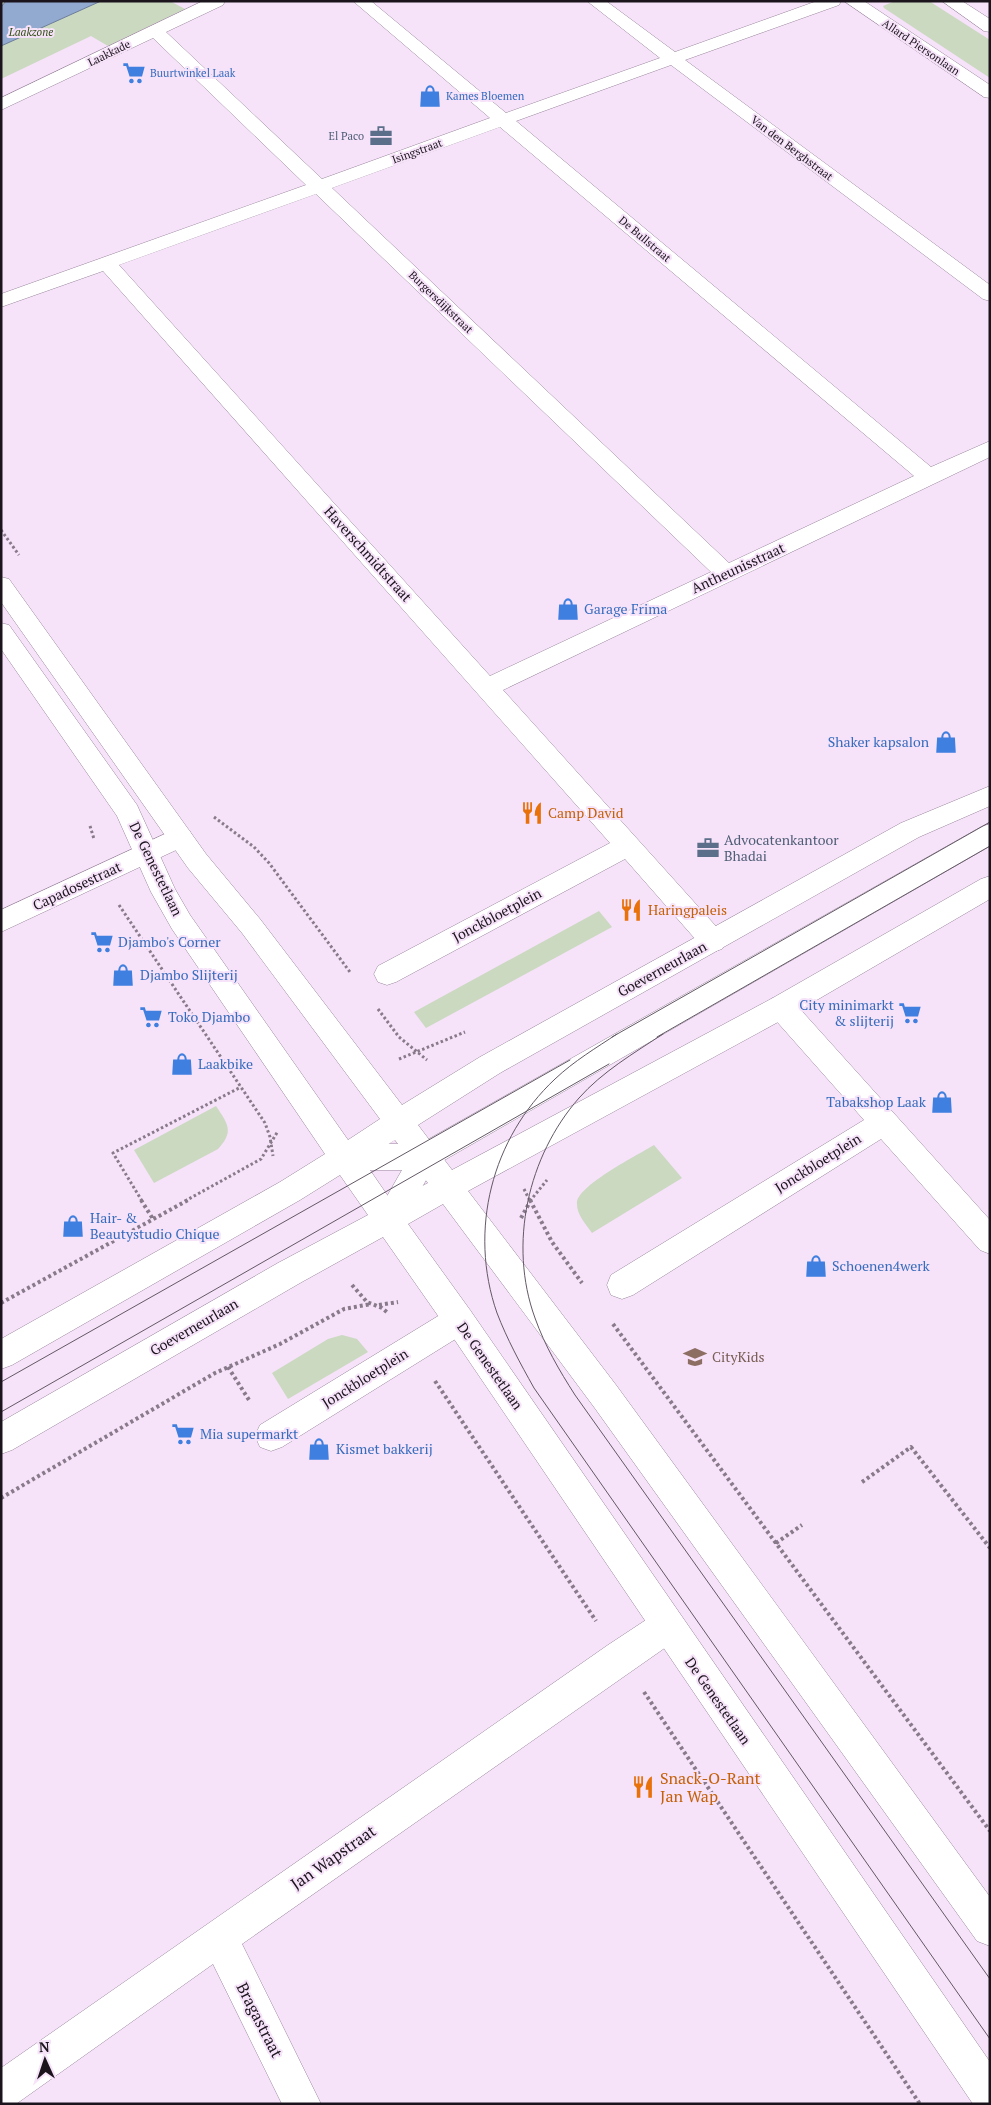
<svg xmlns="http://www.w3.org/2000/svg" width="991" height="2105" viewBox="0 0 991 2105" font-family="'PT Serif',serif">
<style>
.green{fill:#cad9c0}
.water{fill:#92aad0;stroke:#6e7d9a}
.lines{fill:none;stroke-linecap:round;stroke-linejoin:round}
.lane-casing{stroke:#99869c;stroke-width:1}
.street-casing{stroke:#99869c;stroke-width:1}
.secondary-casing{stroke:#99869c;stroke-width:1}
.path-far1{stroke:#887a8a;stroke-width:3;stroke-dasharray:2.5 2.5;stroke-linecap:butt}
.path{stroke:#887a8a;stroke-width:4;stroke-dasharray:3 3;stroke-linecap:butt}
.lane{fill:#fff;fill-rule:evenodd}
.street{fill:#fff;fill-rule:evenodd}
.secondary{fill:#fff;fill-rule:evenodd}
.tram{stroke:#635865;stroke-width:1}
.labels{text-anchor:middle;stroke-width:4;stroke-linejoin:round;paint-order:stroke}
.far-park-label{font-size:11px;font-style:italic;fill:#304e14;stroke:#f6e2f9}
.far-street-label{font-size:11px;fill:#1b141c;stroke:#f6e2f9}
.far-shop-label{font-size:11px;fill:#366cbe;stroke:#f6e2f9;text-anchor:start}
.far-service-label{font-size:11px;fill:#4e5e75;stroke:#f6e2f9;text-anchor:end}
.street-label{font-size:14px;fill:#1b141c;stroke:#f6e2f9}
.shop-label{font-size:14px;fill:#366cbe;stroke:#f6e2f9;text-anchor:start}
.food-label{font-size:14px;fill:#c56008;stroke:#f6e2f9;text-anchor:start}
.service-label{font-size:14px;fill:#4e5e75;stroke:#f6e2f9;text-anchor:start}
.education-label{font-size:14px;fill:#785e54;stroke:#f6e2f9;text-anchor:start}
.near-food-label{font-size:16px;fill:#c56008;stroke:#f6e2f9;text-anchor:start}
.near-street-label{font-size:16px;fill:#1b141c;stroke:#f6e2f9}
</style>
<rect width="100%" height="100%" fill="#f6e2f9"/>
<path class="green" d="M 1,1 L 170,1 L 185,9 L 108,46 L 91,36 L 1,79 Z
M 895,1 L 929,1 L 990,40 L 990,78 L 884,8 L 883,6 Z
M 599,911 L 612,927 L 426,1028 L 414,1012 Z
M 216,1106 C 227,1123 235,1131 218,1149 L 154,1183 L 134,1150 Z
M 654,1145 L 682,1178 L 592,1233 C 586,1224 576,1214 577,1202 C 580,1184 638,1155 654,1145 Z
M 342,1335 L 357,1339 L 368,1352 L 288,1399 L 272,1373 L 328,1339 Z"/>
<path class="water" d="M 6,1 L 101,1 L 1,46 L 1,7 Z"/>
<g class="lines">
<defs>
<path id="lane" d="M 990,824 L 990,846 L 434,1166 L 399,1228 L 389,1232 L 379,1228 L 374,1219 L 402,1170 L 343,1170 L 333,1166 L 329,1157 L 333,1148 L 343,1144 L 420,1144 L 981,827 Z
M 459,1306 L 470,1310 L 474,1320 L 470,1330 L 282,1447 L 271,1451 L 260,1447 L 255,1436 L 260,1425 L 448,1310 Z"/>
<path id="street" d="M 203,1 L 225,1 L 223,5 L 166,32 L 322,179 L 490,118 L 353,1 L 371,1 L 506,113 L 660,58 L 587,1 L 606,1 L 675,52 L 817,1 L 841,1 L 839,5 L 685,60 L 990,285 L 990,301 L 983,299 L 671,65 L 516,121 L 931,467 L 990,441 L 990,457 L 503,690 L 722,933 L 726,941 L 722,949 L 713,952 L 704,949 L 625,859 L 396,982 L 387,985 L 378,982 L 374,974 L 378,966 L 610,843 L 103,271 L 1,307 L 1,294 L 306,185 L 153,38 L 1,110 L 1,98 ZM 500,127 L 914,476 L 729,563 L 332,188 ZM 316,194 L 711,572 L 490,676 L 119,265 Z
M 844,1 L 864,1 L 990,85 L 990,98 L 984,97 Z
M 942,1 L 962,1 L 990,19 L 990,32 L 984,31 Z
M 180,827 L 189,830 L 193,837 L 189,844 L 1,932 L 1,910 Z
M 781,996 L 791,999 L 990,1220 L 990,1254 L 980,1250 L 881,1139 L 633,1295 L 622,1299 L 611,1295 L 607,1285 L 611,1275 L 864,1120 L 771,1015 L 767,1007 L 771,999 Z
M 667,1609 L 679,1614 L 684,1626 L 679,1638 L 242,1944 L 321,2104 L 282,2104 L 213,1964 L 16,2104 L 1,2104 L 1,2068 L 608,1645 L 655,1614 Z"/>
<path id="secondary" d="M 1,577 L 9,579 L 206,854 L 260,919 L 402,1105 L 480,1057 L 901,823 L 990,786 L 990,806 L 919,837 L 500,1073 L 418,1125 L 452,1170 L 771,999 L 981,879 L 990,876 L 990,899 L 791,1015 L 468,1191 L 616,1385 L 990,1897 L 990,1946 L 977,1941 L 594,1407 L 443,1204 L 408,1224 L 470,1310 L 990,2062 L 990,2104 L 973,2104 L 448,1330 L 383,1237 L 300,1283 L 12,1450 L 1,1454 L 1,1422 L 278,1263 L 368,1215 L 340,1175 L 300,1200 L 12,1365 L 1,1369 L 1,1339 L 280,1182 L 325,1154 L 172,929 L 151,892 L 117,816 L 1,649 L 1,623 L 9,625 L 137,805 L 175,889 L 190,915 L 348,1140 L 380,1119 L 242,933 L 188,868 L 1,602 ZM 395,1140 L 428,1183 L 392,1202 L 363,1160 Z"/>
</defs>
<use href="#lane" class="lane-casing"/>
<use href="#street" class="street-casing"/>
<use href="#secondary" class="secondary-casing"/>
<path class="path-far1" d="M 1,530 L 19,555
M 214,817 L 254,847 L 269,863 L 350,972
M 90,826 L 94,839
M 119,905 L 265,1123 L 270,1137 L 273,1156
M 378,1009 L 399,1037 L 427,1060
M 399,1059 L 465,1032
M 524,1189 L 530,1201
M 142,1201 L 113,1153 L 241,1087
M 185,1201 L 261,1159 L 278,1131
M 530,1201 L 547,1180"/>
<path class="path" d="M 141,1200 L 153,1219
M 530,1200 L 552,1242 L 582,1283
M 521,1218 L 531,1200
M 352,1285 L 367,1302 L 382,1308 L 389,1314
M 1,1303 L 188,1200
M 379,1305 L 398,1302
M 613,1324 L 990,1831
M 228,1367 L 249,1400
M 435,1381 L 596,1621
M 862,1482 L 911,1447 L 990,1548
M 1,1498 L 215,1373 L 280,1344 L 344,1309 L 371,1304
M 776,1543 L 802,1525
M 644,1692 L 920,2104"/>
<use href="#lane" class="lane"/>
<use href="#street" class="street"/>
<use href="#secondary" class="secondary"/>
<path class="tram" d="M 617,1034 C 596,1048 574,1061 555,1079 C 492,1138 468,1230 497,1313 C 507,1339 520,1363 534,1388 L 990,2039
M 663,1034 C 634,1053 602,1072 579,1098 C 528,1156 508,1244 535,1318 C 545,1346 559,1370 575,1395 L 990,1979
M 612,1037 L 990,822
M 657,1037 L 990,846
M 1,1382 L 570,1060
M 1,1412 L 609,1064"/>
</g>
<defs>
<symbol id="supermarket-bare" viewBox="-9 -9 18 18"><path d="M-6-5.5h2.5l.6 2H6L4.5 2H-2.5L-4.4-4H-6ZM-1.5 3.2a1.3 1.3 0 1 0 .1 0ZM3 3.2a1.3 1.3 0 1 0 .1 0Z" fill="#3f7fe0" stroke="#f6e2f9" stroke-width="2.5" paint-order="stroke"/></symbol>
<symbol id="shop-bare" viewBox="-9 -9 18 18"><path d="M-5-2.5h2.3a2.7 3.5 0 0 1 5.4 0H5L5.5 6h-11ZM-1.5-2.5h3a1.5 2.3 0 0 0-3 0Z" fill="#3f7fe0" stroke="#f6e2f9" stroke-width="2.5" paint-order="stroke"/></symbol>
<symbol id="office-bare" viewBox="-9 -9 18 18"><path d="M-6-3h4V-5.5h4V-3h4V5H-6ZM-1-4.5V-3h2v-1.5ZM-6 0V1H6V0Z" fill="#5c6f8a" stroke="#f6e2f9" stroke-width="2.5" paint-order="stroke"/></symbol>
<symbol id="restaurant-bare" viewBox="-9 -9 18 18"><path d="M-5-6h1v4h1v-4h1v4h1v-4h1v5L-1.5 .5V6h-2V.5L-5-1ZM5-6V6H3V1.5H1.5Q1.5-4 5-6Z" fill="#e8710a" stroke="#f6e2f9" stroke-width="2.5" paint-order="stroke"/></symbol>
<symbol id="school-bare" viewBox="-9 -9 18 18"><path d="M0-5L7-2L0 1L-7-2ZM-4 1L0 2.5L4 1V4Q0 6-4 4Z" fill="#8d6e63" stroke="#f6e2f9" stroke-width="2.5" paint-order="stroke"/></symbol>
</defs>
<g fill-rule="evenodd">
<use href="#supermarket-bare" x="118" y="57" width="32" height="32"/>
<use href="#shop-bare" x="414" y="80" width="32" height="32"/>
<use href="#office-bare" x="365" y="120" width="32" height="32"/>
<use href="#shop-bare" x="552" y="593" width="32" height="32"/>
<use href="#shop-bare" x="930" y="726" width="32" height="32"/>
<use href="#restaurant-bare" x="516" y="797" width="32" height="32"/>
<use href="#office-bare" x="692" y="832" width="32" height="32"/>
<use href="#restaurant-bare" x="615" y="894" width="32" height="32"/>
<use href="#supermarket-bare" x="86" y="926" width="32" height="32"/>
<use href="#shop-bare" x="107" y="959" width="32" height="32"/>
<use href="#supermarket-bare" x="894" y="997" width="32" height="32"/>
<use href="#supermarket-bare" x="135" y="1001" width="32" height="32"/>
<use href="#shop-bare" x="166" y="1048" width="32" height="32"/>
<use href="#shop-bare" x="926" y="1086" width="32" height="32"/>
<use href="#shop-bare" x="57" y="1210" width="32" height="32"/>
<use href="#shop-bare" x="800" y="1250" width="32" height="32"/>
<use href="#school-bare" x="679" y="1341" width="32" height="32"/>
<use href="#supermarket-bare" x="167" y="1418" width="32" height="32"/>
<use href="#shop-bare" x="303" y="1433" width="32" height="32"/>
<use href="#restaurant-bare" x="627" y="1771" width="32" height="32"/>
</g>
<g class="labels">
<g class="far-park-label">
<text x="31" y="36">Laakzone</text>
</g>
<g class="far-street-label">
<text transform="translate(921 47) rotate(34)" y="4">Allard Piersonlaan</text>
<text transform="translate(109 53) rotate(-26)" y="4">Laakkade</text>
<text transform="translate(792 148) rotate(37)" y="4">Van den Berghstraat</text>
<text transform="translate(417 151) rotate(-20)" y="4">Isingstraat</text>
<text transform="translate(645 239) rotate(40)" y="4">De Bullstraat</text>
<text transform="translate(441 302) rotate(44)" y="4">Burgersdijkstraat</text>
</g>
<g class="far-shop-label">
<text x="150" y="77">Buurtwinkel Laak</text>
<text x="446" y="100">Kames Bloemen</text>
</g>
<g class="far-service-label">
<text x="364" y="140">El Paco</text>
</g>
<g class="street-label">
<text transform="translate(368 554) rotate(48)" y="5">Haverschmidtstraat</text>
<text transform="translate(738 568) rotate(-25)" y="5">Antheunisstraat</text>
<text transform="translate(156 869) rotate(64)" y="5">De Genestetlaan</text>
<text transform="translate(77 886) rotate(-25)" y="5">Capadosestraat</text>
<text transform="translate(497 915) rotate(-28)" y="5">Jonckbloetplein</text>
<text transform="translate(662 969) rotate(-29)" y="5">Goeverneurlaan</text>
<text transform="translate(818 1163) rotate(-32)" y="5">Jonckbloetplein</text>
<text transform="translate(194 1327) rotate(-30)" y="5">Goeverneurlaan</text>
<text transform="translate(490 1366) rotate(55)" y="5">De Genestetlaan</text>
<text transform="translate(365 1378) rotate(-32)" y="5">Jonckbloetplein</text>
<text transform="translate(718 1701) rotate(55)" y="5">De Genestetlaan</text>
</g>
<g class="shop-label">
<text x="584" y="614">Garage Frima</text>
<text x="929" y="747" text-anchor="end">Shaker kapsalon</text>
<text x="118" y="947">Djambo's Corner</text>
<text x="140" y="980">Djambo Slijterij</text>
<text x="894" y="1010" text-anchor="end">City minimarkt<tspan x="894" dy="16">&amp; slijterij</tspan></text>
<text x="168" y="1022">Toko Djambo</text>
<text x="198" y="1069">Laakbike</text>
<text x="926" y="1107" text-anchor="end">Tabakshop Laak</text>
<text x="90" y="1223">Hair- &amp;<tspan x="90" dy="16">Beautystudio Chique</tspan></text>
<text x="832" y="1271">Schoenen4werk</text>
<text x="200" y="1439">Mia supermarkt</text>
<text x="336" y="1454">Kismet bakkerij</text>
</g>
<g class="food-label">
<text x="548" y="818">Camp David</text>
<text x="648" y="915">Haringpaleis</text>
</g>
<g class="service-label">
<text x="724" y="845">Advocatenkantoor<tspan x="724" dy="16">Bhadai</tspan></text>
</g>
<g class="education-label">
<text x="712" y="1362">CityKids</text>
</g>
<g class="near-food-label">
<text x="660" y="1784">Snack-O-Rant<tspan x="660" dy="18">Jan Wap</tspan></text>
</g>
<g class="near-street-label">
<text transform="translate(333 1857) rotate(-35)" y="6">Jan Wapstraat</text>
<text transform="translate(260 2020) rotate(63)" y="6">Bragastraat</text>
</g>
</g>
<rect width="991" height="2105" fill="none" stroke="#1b141c" stroke-width="5"/>
<g transform="translate(45 2060) rotate(357)" stroke="#f6e2f9" stroke-width="4" paint-order="stroke">
<path d="M0-4L9 19L0 12L-9 19Z" fill="#1b141c"/>
<text y="-8" font-size="14" font-weight="bold" text-anchor="middle" fill="#1b141c">N</text>
</g>
</svg>
